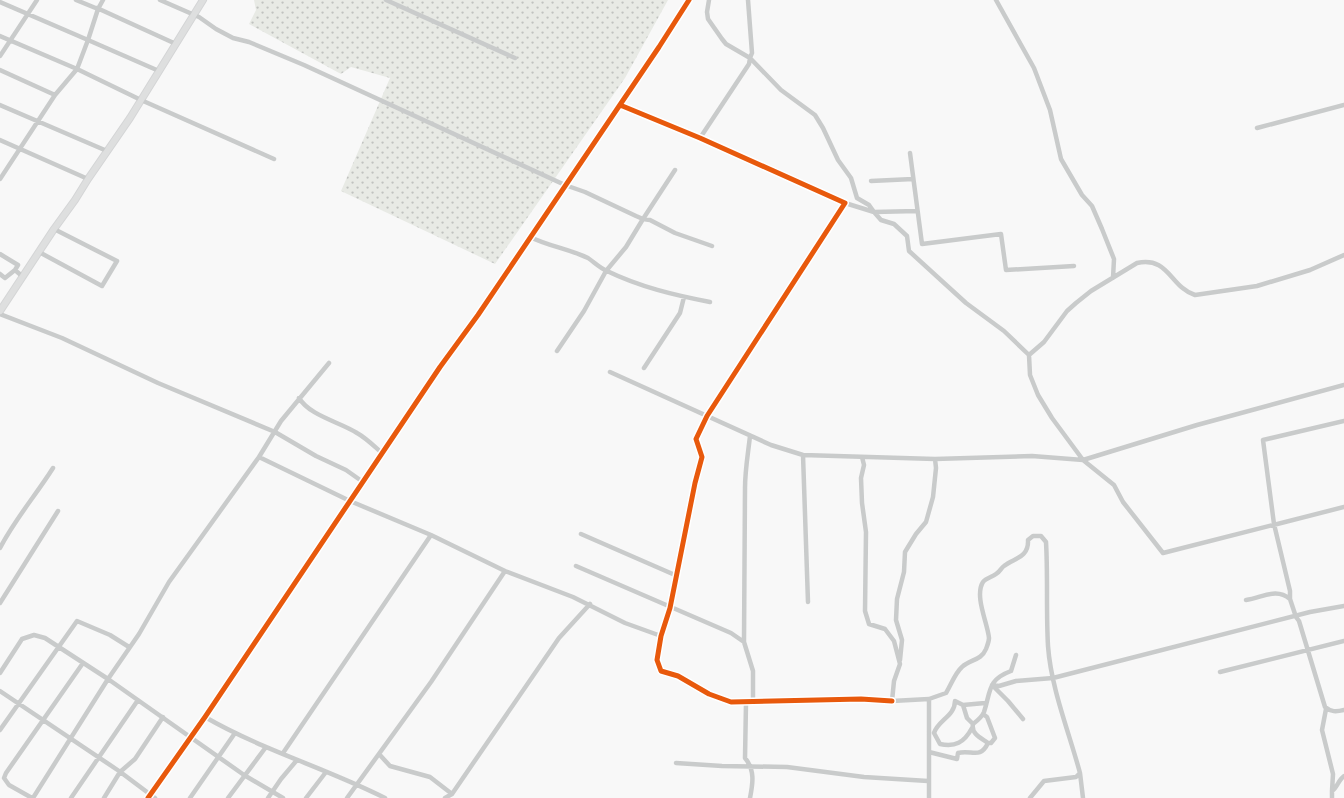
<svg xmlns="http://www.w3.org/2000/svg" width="1344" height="798" viewBox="0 0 1344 798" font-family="Mulish,sans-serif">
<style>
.grass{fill:url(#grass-dots)}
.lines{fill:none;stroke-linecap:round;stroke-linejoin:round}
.secondary-casing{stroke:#d4d5d6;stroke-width:8}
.street{stroke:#c9cbcb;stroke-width:4.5}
.secondary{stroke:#dedfdf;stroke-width:6}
.cycleway-casing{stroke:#fff;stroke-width:8}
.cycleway{stroke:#e8590c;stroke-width:5}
</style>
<defs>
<pattern id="grass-dots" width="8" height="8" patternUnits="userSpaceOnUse" patternTransform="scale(1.25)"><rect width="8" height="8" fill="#e8eae5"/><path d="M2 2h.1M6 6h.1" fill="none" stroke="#c0c2bf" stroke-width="1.8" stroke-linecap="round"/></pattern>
</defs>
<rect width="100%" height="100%" fill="#f8f8f8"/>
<path class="grass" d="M 254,0 L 668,0 L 625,78 L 495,264 L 341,191 L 390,78 L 351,67 L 341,74 L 249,24 L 256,10 Z"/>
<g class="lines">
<defs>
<path id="secondary" d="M 0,311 L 54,229 L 75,200 L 88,179 L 130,118 L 203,0"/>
</defs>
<use href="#secondary" class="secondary-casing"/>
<path class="street" d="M 160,0 L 199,17 L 216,29 L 233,38 L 249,42 L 304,65 L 565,185 L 585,192 L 636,216 L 643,219 L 675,170
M 386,0 L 515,58
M 748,0 L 752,53 L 750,58 L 781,90 L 815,115 L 823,128 L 838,160 L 851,178 L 857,198 L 869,205 L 874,212 L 917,211
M 996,0 L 1034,68 L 1050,110 L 1061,159 L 1082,195 L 1092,206 L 1102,229 L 1114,259 L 1113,278
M 0,2 L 88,40 L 98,9 L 76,0
M 97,8 L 176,44
M 98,9 L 103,0
M 0,36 L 77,69 L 88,40 L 159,71
M 0,56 L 37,0
M 0,70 L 55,95 L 0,179
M 55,95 L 77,69 L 141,100 L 274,159
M 0,105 L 107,151
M 620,105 L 700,138 L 845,203 L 707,416 L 696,439 L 702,457 L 695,483 L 670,608 L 661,636 L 657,660 L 661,671 L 678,676 L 709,694 L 731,702 L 861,699 L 892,701
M 1257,128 L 1344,105
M 700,138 L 749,64 L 750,58 L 726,44 L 722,39 L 708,19 L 707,12 L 709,0
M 0,140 L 88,179
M 910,153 L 922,244 L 1001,234 L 1006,270 L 1074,266
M 871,181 L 913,179
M 845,203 L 874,212 L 881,220 L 894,224 L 907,236 L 909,251 L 966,303 L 1004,331 L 1029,355 L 1030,375 L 1038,395 L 1052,418 L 1083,460 L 1114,485 L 1123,502 L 1163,553 L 1344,507
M 530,237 C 548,246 569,249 588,258 C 594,262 600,268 607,271 C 640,287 674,295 710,302
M 39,252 L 102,286 L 117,261 L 54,229
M 0,254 L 18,265 L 15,270 L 23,277
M 0,274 L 5,278 L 15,270
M 0,314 L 62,338 L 158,383 L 275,432 L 316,456 L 346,470 L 363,482
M 557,351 L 584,311 L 606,271 L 626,247 L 643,219 L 650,220 L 675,233 L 712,246
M 1029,355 L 1044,342 L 1067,311 L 1076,303 L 1091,291 L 1137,263 C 1169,256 1170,287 1195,295 L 1257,286 L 1310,270 L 1344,255
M 329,363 L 281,421 L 259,457 L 350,501 L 431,535 L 505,571 L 573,597 L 625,623 L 661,636
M 644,368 L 680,313 L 684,297
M 610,372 L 771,445 L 803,455 L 935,459 L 1032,456 L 1083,460 L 1197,425 L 1344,385
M 299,398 C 310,416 340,422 357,433 C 366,438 374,446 382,453
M 750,436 C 748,454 745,470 745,488 L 744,642 L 753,671 L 753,699 L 746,703 L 745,758 C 755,770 753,783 750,798
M 803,455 L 808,602
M 259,457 L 169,582 L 139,634 L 108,679 L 244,775 L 283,798
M 862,457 L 864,465 L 861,478 L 862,503 L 866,532 L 865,611 L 869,624 L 885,629 L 894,641 L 900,664 L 894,681 L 892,701 L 929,699 L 929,798
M 581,534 L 675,575
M 0,548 C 15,519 36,495 53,468
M 576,566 L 731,633 L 744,642
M 1290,599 L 1290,591 L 1274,524 L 1263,440 L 1344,421
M 1246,600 C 1262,598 1276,587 1290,599 L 1296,617 L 1299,621 L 1325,707 C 1331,712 1336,712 1344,710
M 0,603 L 58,511
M 900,660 L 902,640 L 896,620 L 897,599 L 904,572 L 905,552 L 916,534 L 926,522 L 933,497 L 936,468 L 935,459
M 1220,672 L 1344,641
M 0,673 L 22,639 L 34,635 L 45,638 L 108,679 L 33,798
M 992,685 L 999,686 L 1016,681 L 1053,678 L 1310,612 L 1344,606
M 993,686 L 1008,701 L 1023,719
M 0,691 L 119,771 L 155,798
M 929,699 L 946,693 C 951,685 955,673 962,667 C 970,659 981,661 986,649 C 987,646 989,642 989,638 C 988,624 974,596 983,582 C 986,578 992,577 996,574 C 1000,572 1001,568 1004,566 C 1014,558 1029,558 1028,540 L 1033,536 L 1041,536 L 1046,542 C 1048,576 1046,611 1048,646 C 1051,688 1069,732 1080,773 L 1076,777 L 1044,781 L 1030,798
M 963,705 L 985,703
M 1326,709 L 1322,730 L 1333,774 L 1332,791
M 205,717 C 262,750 326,768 385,798
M 973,724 C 977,721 982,717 984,712 C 991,691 987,680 1011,671 L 1016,655
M 972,728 C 964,743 955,747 940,744 L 934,733 C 938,720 955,716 955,701 L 963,705 L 967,718 L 973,724 C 971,734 981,738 988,743
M 0,730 L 77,621 L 110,635 L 129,647
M 929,752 L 957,759 L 958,753 C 971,749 980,760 988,743 L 991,743 L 995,738 L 987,717 L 983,714
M 283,753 L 431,535
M 379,754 L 390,766 L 430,777 L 452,794
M 676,763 L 722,766 L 787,767 L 864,777 L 928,781
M 1080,773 L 1083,798
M 32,798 L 9,785 L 4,778 L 6,773 L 83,663
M 71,798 L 138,700
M 104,798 L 120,772 L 135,759 L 163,717
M 148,798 L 205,717 L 440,367 L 478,315 L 659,47 L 689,0
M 190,798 L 235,733
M 228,798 L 266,747
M 268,798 L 281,779 L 297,760
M 306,798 L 326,772
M 347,798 L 431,682 L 505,571
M 445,798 L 452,794 L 559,638 L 590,604
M 1332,798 L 1332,791 C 1338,787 1338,780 1344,776"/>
<use href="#secondary" class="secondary"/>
<defs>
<path id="cycleway" d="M 620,105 L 700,138 L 845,203 L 707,416 L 696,439 L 702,457 L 695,483 L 670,608 L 661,636 L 657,660 L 661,671 L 678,676 L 709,694 L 731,702 L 861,699 L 892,701
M 148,798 L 205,717 L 440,367 L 478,315 L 659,47 L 689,0"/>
</defs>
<use href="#cycleway" class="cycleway-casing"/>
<use href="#cycleway" class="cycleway"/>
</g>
</svg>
